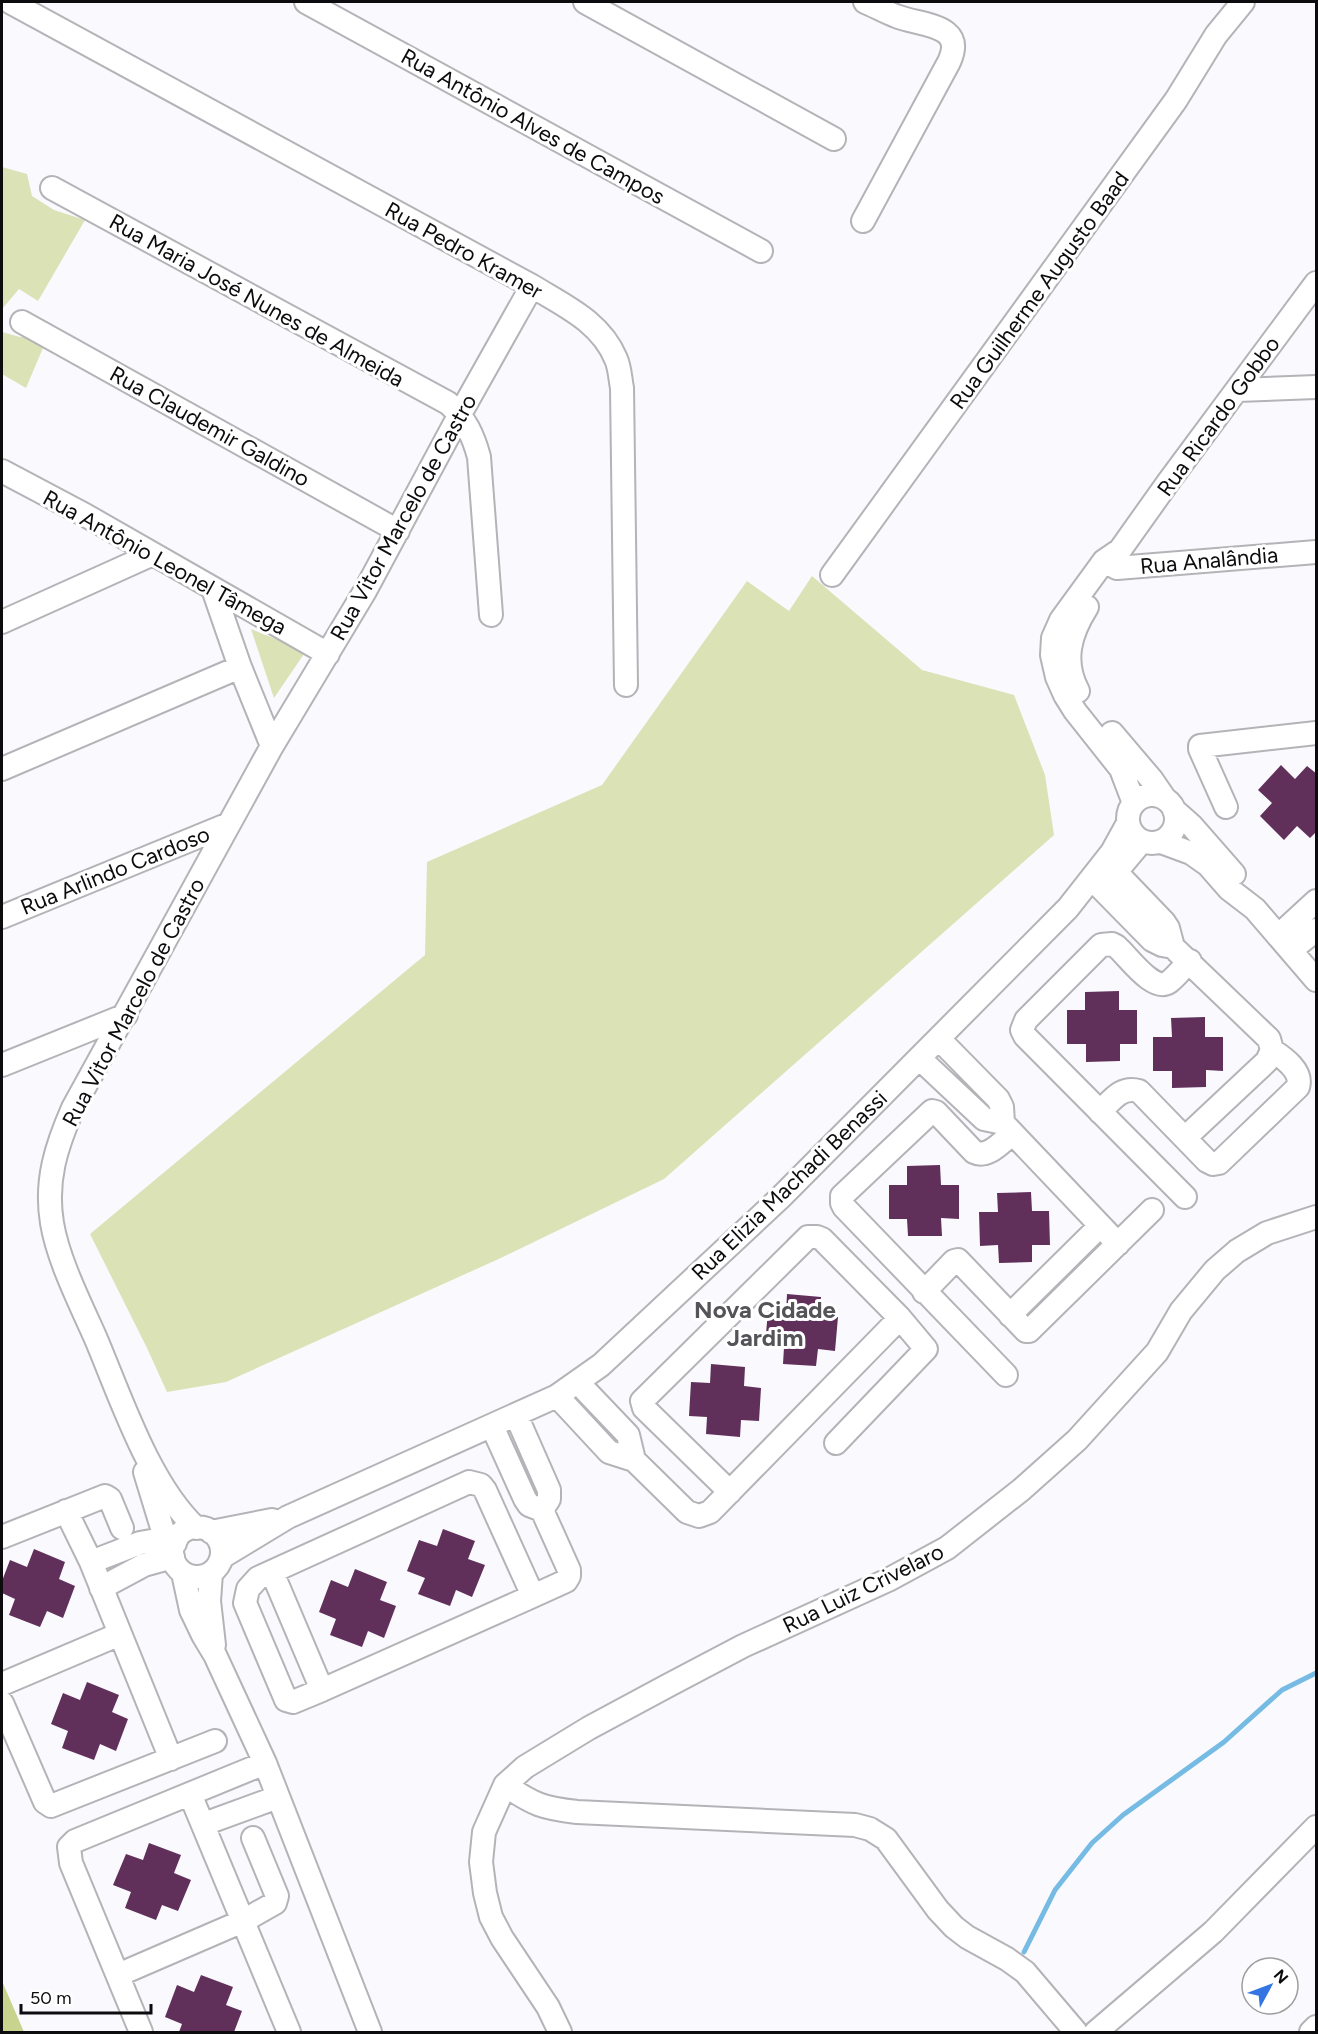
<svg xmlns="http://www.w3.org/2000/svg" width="1318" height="2034" viewBox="0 0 1318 2034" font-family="Figtree,sans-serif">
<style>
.green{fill:#dae2b6}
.forest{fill:#c8d38d}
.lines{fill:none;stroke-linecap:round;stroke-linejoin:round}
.stream{stroke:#76bbe4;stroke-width:5}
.building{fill:#60305b}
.minor-casing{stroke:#b4b3b7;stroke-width:26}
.minor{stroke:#fff;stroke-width:22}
.labels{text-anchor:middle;stroke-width:6;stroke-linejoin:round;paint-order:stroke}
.street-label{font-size:22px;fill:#0c0b0d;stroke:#fff}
.neighbourhood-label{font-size:24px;font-weight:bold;fill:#545357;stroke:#fff}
</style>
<rect width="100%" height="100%" fill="#faf9fe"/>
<path class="green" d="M 2,167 L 27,174 L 32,196 L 54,210 L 85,220 L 38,301 L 19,289 L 2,309 Z
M 2,332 L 20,337 L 35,337 L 43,348 L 26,388 L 2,374 Z
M 812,576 L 922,670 L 1014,695 L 1045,775 L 1054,835 L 664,1179 L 503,1257 L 226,1382 L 167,1392 L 147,1348 L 90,1234 L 425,955 L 427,862 L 602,785 L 747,581 L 789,611 Z
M 251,629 L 306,651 L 274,698 Z"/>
<path class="forest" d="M 2,1981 L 24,2032 L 2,2032 Z"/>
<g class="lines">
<path class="stream" d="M 1024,1952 L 1055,1890 L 1092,1843 L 1123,1815 L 1224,1742 L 1282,1690 L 1316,1673"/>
</g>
<path class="building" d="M 1281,765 L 1295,779 L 1307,766 L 1317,774 L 1317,831 L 1310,838 L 1297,826 L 1284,840 L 1260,816 L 1272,803 L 1258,790 Z
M 1119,991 L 1119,1010 L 1137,1010 L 1137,1044 L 1120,1044 L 1120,1061 L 1086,1062 L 1086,1044 L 1067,1044 L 1067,1010 L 1085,1010 L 1085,992 Z
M 1205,1017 L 1205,1037 L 1223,1037 L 1223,1071 L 1206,1070 L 1206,1087 L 1172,1088 L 1172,1071 L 1153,1071 L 1153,1037 L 1172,1037 L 1171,1018 Z
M 940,1165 L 941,1185 L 959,1185 L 959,1219 L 941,1218 L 942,1236 L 908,1236 L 907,1219 L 889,1219 L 889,1185 L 907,1185 L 907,1166 Z
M 1031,1192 L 1032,1211 L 1049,1211 L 1050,1245 L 1032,1245 L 1032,1262 L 999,1263 L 998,1245 L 980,1246 L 979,1212 L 998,1212 L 997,1193 Z
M 787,1294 L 821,1297 L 820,1316 L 838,1317 L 835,1351 L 818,1349 L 816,1366 L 783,1364 L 784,1347 L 765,1345 L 768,1311 L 786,1313 Z
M 711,1364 L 745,1367 L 744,1386 L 761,1388 L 759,1421 L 741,1420 L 740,1437 L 706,1434 L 707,1417 L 689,1416 L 691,1382 L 710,1383 Z
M 443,1529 L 475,1541 L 468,1559 L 485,1565 L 472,1597 L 456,1590 L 450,1606 L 418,1594 L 425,1578 L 407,1571 L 419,1540 L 437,1546 Z
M 34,1549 L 65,1562 L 59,1579 L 75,1586 L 63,1618 L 47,1611 L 40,1627 L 9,1615 L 15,1599 L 2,1593 L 2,1581 L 10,1560 L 27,1567 Z
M 355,1569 L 387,1582 L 380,1600 L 396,1606 L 384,1638 L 368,1631 L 362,1647 L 330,1635 L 336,1619 L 319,1612 L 331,1580 L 348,1587 Z
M 87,1682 L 119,1695 L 112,1712 L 128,1719 L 116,1751 L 100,1744 L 94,1760 L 62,1748 L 68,1731 L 51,1724 L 63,1693 L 80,1700 Z
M 149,1843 L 181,1855 L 174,1873 L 191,1880 L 178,1911 L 162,1905 L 156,1920 L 125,1908 L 131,1892 L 113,1885 L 126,1854 L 143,1860 Z
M 201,1975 L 233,1987 L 226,2005 L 242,2011 L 234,2032 L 179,2032 L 182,2024 L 165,2017 L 177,1985 L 194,1992 Z"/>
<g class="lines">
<defs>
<path id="minor" d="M 10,2 L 532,286 C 565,306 601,322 616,359 C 620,368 620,378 622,388 L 626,685
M 306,2 L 761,251
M 585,2 L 834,139
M 52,188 L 448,403 C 465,418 473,435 479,457 L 491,615
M 863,221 L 949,62 C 967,23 920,26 896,16 C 885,12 875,6 865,2
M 22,322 L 398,531
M 1237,390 L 1316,387
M 2,471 L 85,515 L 328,654
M 1104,561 L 1117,568 L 1316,552
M 832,575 L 1176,100 L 1216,35 L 1243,2
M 213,589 L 240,667 L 272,746
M 2,622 L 153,554
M 1078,691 C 1062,661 1070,634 1087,607
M 1112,733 L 1152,780 L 1165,799
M 2,769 L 240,667
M1128 819a24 24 0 1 1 48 0a24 24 0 1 1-48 0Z
M 1134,803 L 1121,769 L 1075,711 L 1065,695 L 1057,677 L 1052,655 L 1053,638 L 1061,620 L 1104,561 L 1120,550 L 1169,481 L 1316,283
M 1226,807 L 1200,749 L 1200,746 L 1316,733
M 1174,810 L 1192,826 L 1234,874
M 1161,842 L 1191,853 L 1208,865 L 1229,889 L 1255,909 L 1316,980
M 1106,880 L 1116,872 L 1142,841
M 1099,886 L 1152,940 L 1162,945 L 1173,947 L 1168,928 L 1164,922 L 1116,872
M 2,917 L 229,824
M 1278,936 L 1316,901
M 1173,947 L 1269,1039 L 1272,1050 L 1267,1061 L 1186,1137
M 1291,950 L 1316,930
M 919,1058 L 984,1119 L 1003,1123 L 1002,1107 L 998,1099 L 939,1039
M 2,1065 L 126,1015
M 1100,1112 C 1112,1100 1121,1086 1139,1091 L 1207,1161 L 1213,1164 L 1219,1163 L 1298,1087 C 1303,1071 1284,1058 1272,1050
M 1003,1123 L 1118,1244
M 1185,1197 L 1025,1036 L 1022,1030 L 1026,1020 L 1101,945 L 1112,944 L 1116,946 C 1128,956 1153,993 1169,982 C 1177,976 1183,967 1190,961
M 924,1292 L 954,1261 L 958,1260 L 1026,1331 L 1029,1331 L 1152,1210
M 1010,1315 L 1100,1226
M 1006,1375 L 844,1207 L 842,1203 L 842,1196 L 932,1111 L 936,1112 L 974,1152 C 988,1159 1001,1142 1012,1134
M 557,1396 L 609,1452 L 634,1460 L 628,1435 L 586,1391 L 579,1382
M 492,1426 L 525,1499 L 529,1505 L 542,1510 L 549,1499 L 549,1490 L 516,1415
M 634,1460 L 687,1512 L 699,1516 L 710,1512 L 900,1318
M 145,1472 L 163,1531 L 169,1536 L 177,1538
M 730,1492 L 644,1408 L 642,1401 L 808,1237 L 817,1237 L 822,1239 L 900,1318 L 926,1349 L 836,1443
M 66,1511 L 91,1562 L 171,1759
M172 1552a25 25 0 1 1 50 0a25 25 0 1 1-50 0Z
M 196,1528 C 149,1484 121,1398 96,1339 C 81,1305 58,1260 52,1223 C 45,1181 56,1147 73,1108 L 272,746 L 365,591 L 460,414 L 532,286
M 211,1532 L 272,1520
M 2,1537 L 105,1496 L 110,1499 L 122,1528
M 222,1557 L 288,1517 L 557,1396 L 601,1365 L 780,1198 L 1068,908 L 1112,852 L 1128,823
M 91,1562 L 140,1543 L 151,1541 L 175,1543
M 272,1572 L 322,1690
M 183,1573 L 191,1610 L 203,1635 L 215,1655 L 265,1763 L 370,2032
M 211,1573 L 209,1601 L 214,1645
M 101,1588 L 144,1565 L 173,1557
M 533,1596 L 485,1490 L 481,1485 L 469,1482 L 258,1578 L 248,1589 L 245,1603 L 286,1700 L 293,1702 L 322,1690 L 533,1596 L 566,1581 L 569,1576 L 569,1570 L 542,1510
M 2,1684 L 120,1634
M 2,1703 L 45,1802 L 51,1806 L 215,1741
M 505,1785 C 534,1805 543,1808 577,1812 L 855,1825 L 870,1829 L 886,1839 L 938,1910 L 954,1927 L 967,1937 L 1007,1959 L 1025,1972 L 1076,2032
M 190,1794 L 289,2032
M 204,1824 L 278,1797
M 118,1975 L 243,1921 L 275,1903 L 277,1896 L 253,1838
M 141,2032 L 71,1863 L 69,1847 L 75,1841 L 265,1763
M 560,2032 L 548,2007 L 502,1938 L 491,1917 L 485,1893 L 481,1862 L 484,1832 L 505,1785 L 525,1767 L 589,1728 L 669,1685 L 743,1646 L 888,1580 L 947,1548 L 1021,1490 L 1077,1440 L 1157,1352 L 1181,1311 L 1215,1270 L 1237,1251 L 1267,1233 L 1316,1217
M 1096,2032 L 1213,1932 L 1316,1827
M 1311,2032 L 1316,2027"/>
</defs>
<use href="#minor" class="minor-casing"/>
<use href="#minor" class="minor"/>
</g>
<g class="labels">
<g class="street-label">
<text transform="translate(533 126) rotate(29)" y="8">Rua Antônio Alves de Campos</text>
<text transform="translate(464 250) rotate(29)" y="8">Rua Pedro Kramer</text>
<text transform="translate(1039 290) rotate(-54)" y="8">Rua Guilherme Augusto Baad</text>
<text transform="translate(257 300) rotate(29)" y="8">Rua Maria José Nunes de Almeida</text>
<text transform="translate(1218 416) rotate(-54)" y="8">Rua Ricardo Gobbo</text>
<text transform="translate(210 426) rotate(29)" y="8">Rua Claudemir Galdino</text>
<text transform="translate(403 517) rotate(-61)" y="8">Rua Vitor Marcelo de Castro</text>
<text transform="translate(1209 560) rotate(-5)" y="8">Rua Analândia</text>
<text transform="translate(165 562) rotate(29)" y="8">Rua Antônio Leonel Tâmega</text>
<text transform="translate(115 870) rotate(-22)" y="8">Rua Arlindo Cardoso</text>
<text transform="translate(133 1002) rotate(-62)" y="8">Rua Vitor Marcelo de Castro</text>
<text transform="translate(789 1185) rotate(-44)" y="8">Rua Elizia Machadi Benassi</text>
<text transform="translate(863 1588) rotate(-26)" y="8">Rua Luiz Crivelaro</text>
</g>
<g class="neighbourhood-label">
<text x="765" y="1318">Nova Cidade<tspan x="765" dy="28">Jardim</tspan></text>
</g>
</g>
<rect width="1318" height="2034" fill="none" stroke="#0c0b0d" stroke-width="6"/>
<g transform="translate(1270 1986) rotate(49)"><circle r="28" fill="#ffffff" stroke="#9e9d9e" stroke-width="1.5"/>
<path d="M0-4.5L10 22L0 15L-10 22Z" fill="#3376e3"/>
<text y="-9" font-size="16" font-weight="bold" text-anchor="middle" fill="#0c0b0d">N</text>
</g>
<path d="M21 2004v9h130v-9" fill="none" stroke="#0c0b0d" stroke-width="3"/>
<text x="30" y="2004" font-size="18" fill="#0c0b0d" stroke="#ffffff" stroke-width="4.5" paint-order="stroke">50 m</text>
</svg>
